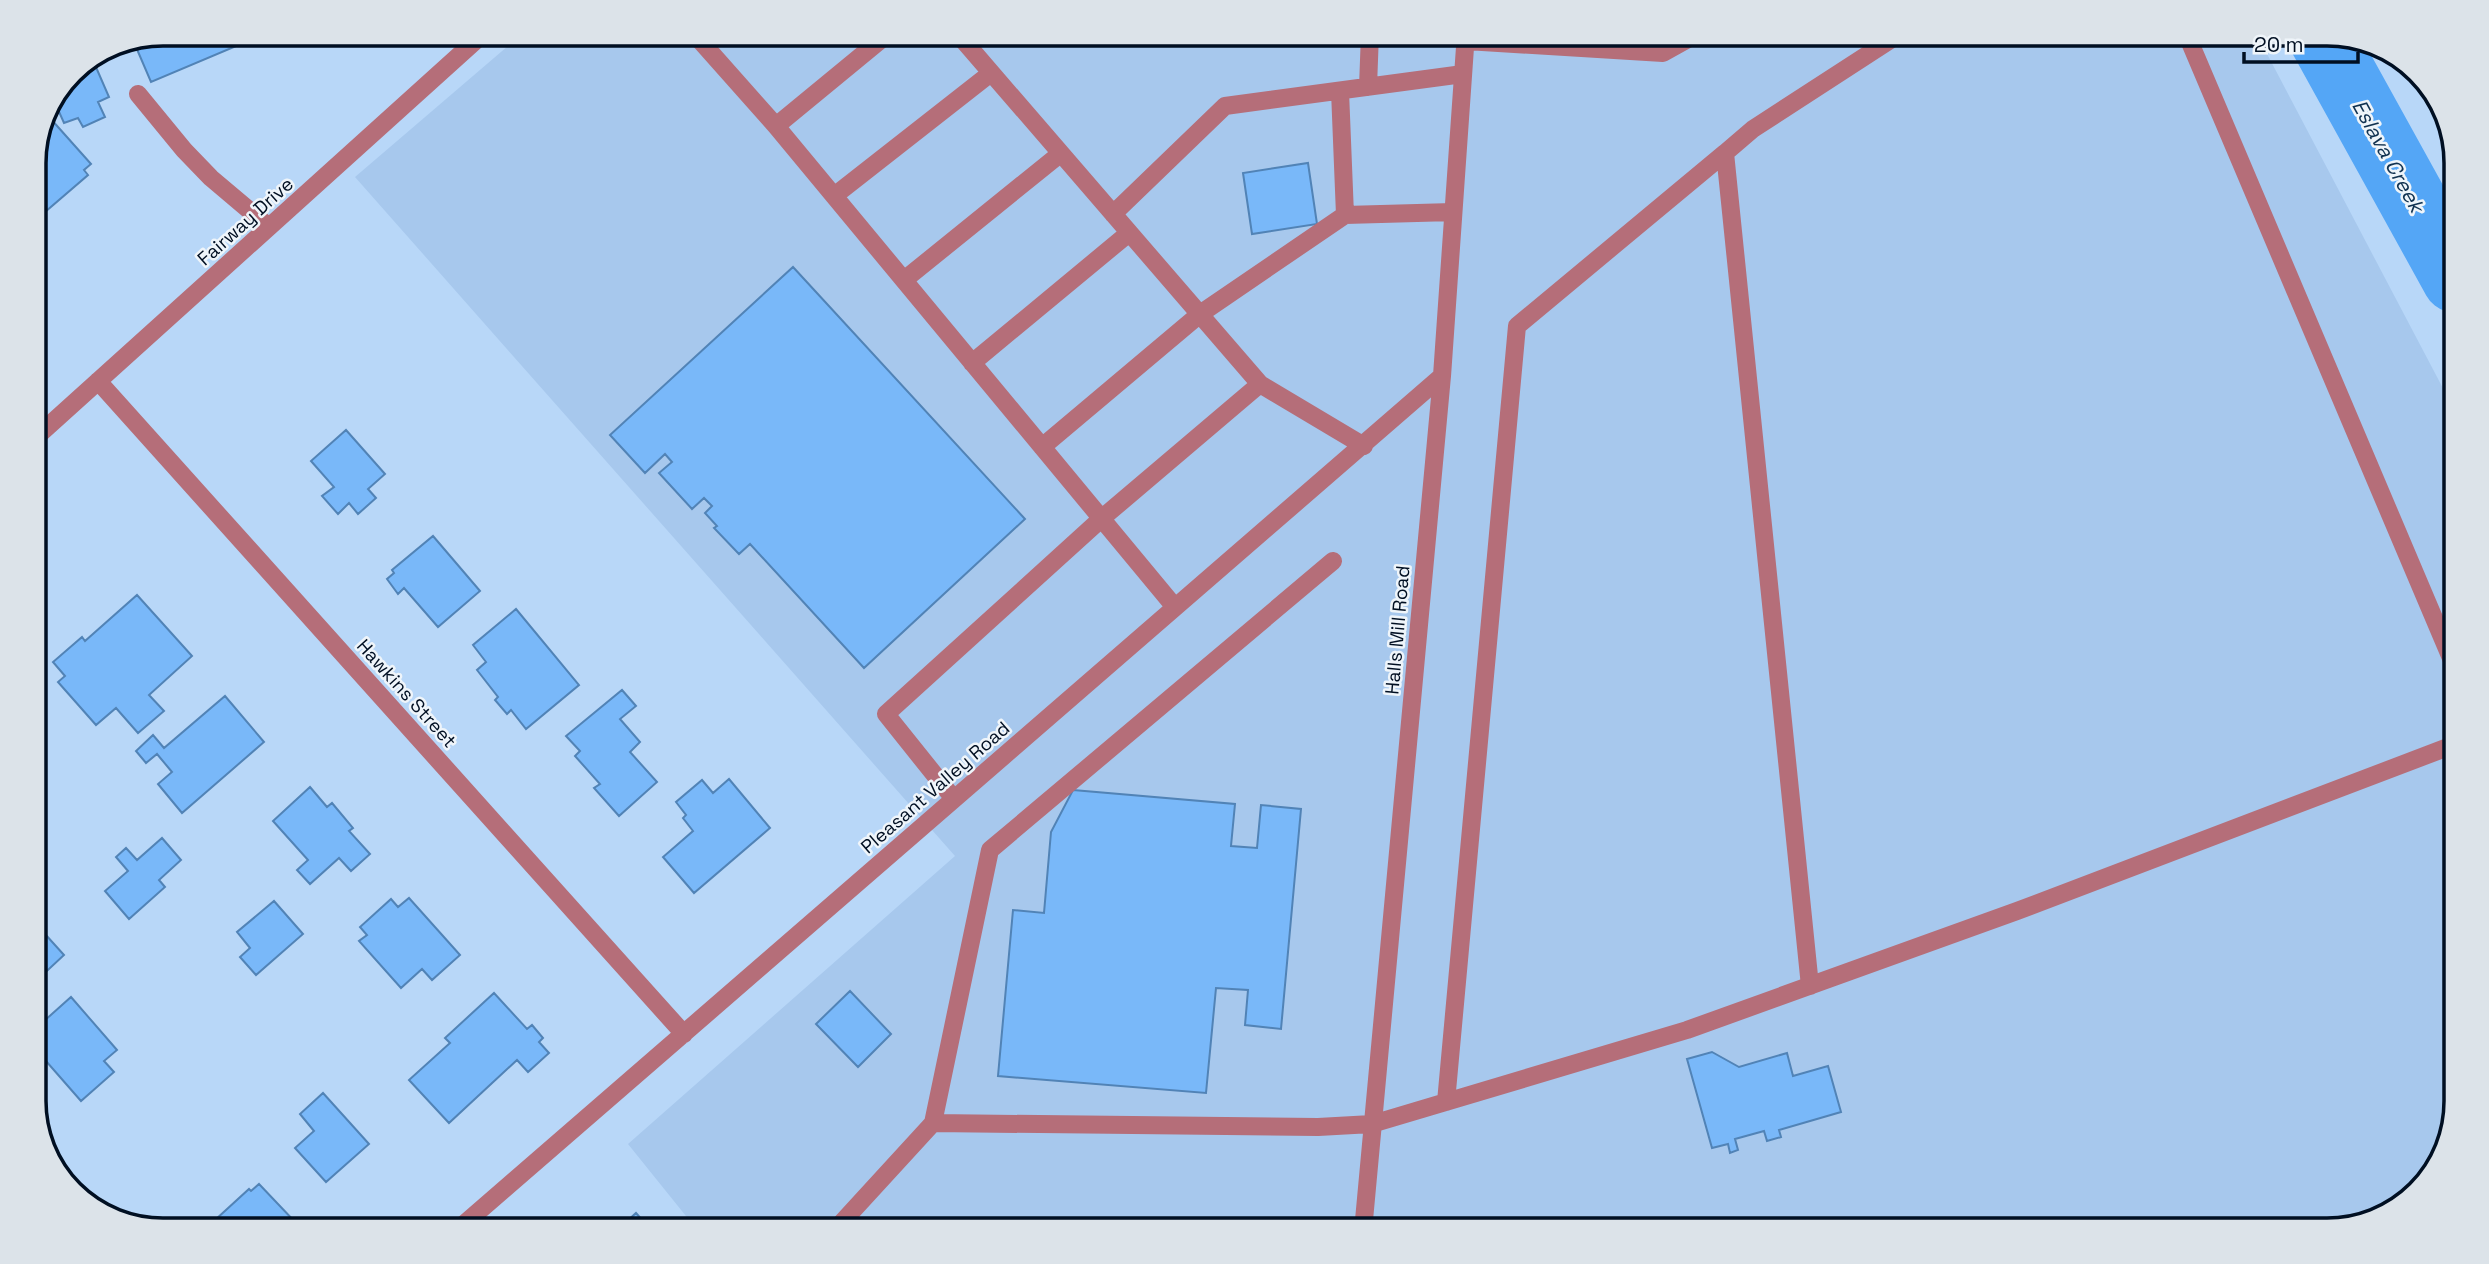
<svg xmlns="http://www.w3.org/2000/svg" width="2489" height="1264" viewBox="0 0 2489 1264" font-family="'Space Grotesk',sans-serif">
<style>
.built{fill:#a7c8ed}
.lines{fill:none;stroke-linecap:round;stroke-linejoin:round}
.river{stroke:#54a6f6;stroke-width:68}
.building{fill:#79b8f9;stroke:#5183b6;stroke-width:2}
.minor{stroke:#b56e79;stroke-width:18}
.labels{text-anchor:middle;stroke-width:5;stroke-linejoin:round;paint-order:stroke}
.street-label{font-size:19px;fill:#000f22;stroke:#eff5fa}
.water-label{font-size:21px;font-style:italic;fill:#103251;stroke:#eff5fa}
.rim{fill:none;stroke:#000f22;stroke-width:3.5}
</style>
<rect width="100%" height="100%" fill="#b8d7f8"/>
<path class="built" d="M 523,33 L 2256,33 L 2456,413 L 2456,1101 L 2442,1159 L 2398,1209 L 2327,1231 L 698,1231 L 628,1144 L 955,856 L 355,177 Z"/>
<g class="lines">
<path class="river" d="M 2320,33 L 2456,279"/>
</g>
<path class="building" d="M 163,33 L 259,33 L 260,36 L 151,82 L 136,47 L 156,39 L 154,35 Z
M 92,58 L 109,97 L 98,102 L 105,117 L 83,127 L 78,118 L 64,123 L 56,105 L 71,71 Z
M 50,118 L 91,164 L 84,170 L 88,175 L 45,212 L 41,207 L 34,213 L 34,155 Z
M 1308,163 L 1317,224 L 1252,234 L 1243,173 Z
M 793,267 L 1025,519 L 864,668 L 750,544 L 739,554 L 714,528 L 717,526 L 705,513 L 712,506 L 704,498 L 692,509 L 659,473 L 672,462 L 665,454 L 645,473 L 610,435 Z
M 346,430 L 385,474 L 368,489 L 376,498 L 358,514 L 349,503 L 338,514 L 322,496 L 334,487 L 311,461 Z
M 433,536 L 480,591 L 438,627 L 404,588 L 398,594 L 387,579 L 394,573 L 392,570 Z
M 137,595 L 192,656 L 149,695 L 164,711 L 138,733 L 116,708 L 96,725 L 58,682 L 65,676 L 53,662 L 82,637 L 85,641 Z
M 516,609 L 579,685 L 526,729 L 511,710 L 507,714 L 495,700 L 498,697 L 477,670 L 486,662 L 473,645 Z
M 622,690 L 636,706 L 620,719 L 640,742 L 630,752 L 657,782 L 619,816 L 594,788 L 600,784 L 575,756 L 580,751 L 566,736 Z
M 225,696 L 264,742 L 182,813 L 158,784 L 172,772 L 157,754 L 146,763 L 136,751 L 153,735 L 164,748 Z
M 729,779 L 770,828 L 694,893 L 663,857 L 693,831 L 683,818 L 686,815 L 676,802 L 702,780 L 713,793 Z
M 310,787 L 327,807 L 332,803 L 353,828 L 349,831 L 370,854 L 351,871 L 339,858 L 310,884 L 297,870 L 308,860 L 273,821 Z
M 1073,790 L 1235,804 L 1231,846 L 1257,848 L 1261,805 L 1301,809 L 1281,1029 L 1245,1025 L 1248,990 L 1216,988 L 1206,1093 L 998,1076 L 1013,910 L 1044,913 L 1051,832 Z
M 162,838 L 181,860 L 159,880 L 165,887 L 129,919 L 105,891 L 128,871 L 116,857 L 126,848 L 137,860 Z
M 409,898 L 460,955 L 432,980 L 422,969 L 401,988 L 359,941 L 367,935 L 360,927 L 391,899 L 398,907 Z
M 274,901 L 303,934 L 256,975 L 240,957 L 250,948 L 237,932 Z
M 45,934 L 64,955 L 34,983 L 34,945 Z
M 850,991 L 891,1034 L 858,1067 L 816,1024 Z
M 494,993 L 527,1029 L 532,1025 L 543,1038 L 539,1042 L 549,1053 L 528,1072 L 517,1060 L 449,1123 L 409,1080 L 450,1043 L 445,1038 Z
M 71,997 L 117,1050 L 104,1061 L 114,1072 L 81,1101 L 46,1061 L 40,1067 L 34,1060 L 34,1030 Z
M 1712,1052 L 1739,1067 L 1787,1053 L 1793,1076 L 1828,1066 L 1841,1112 L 1779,1130 L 1781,1137 L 1767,1141 L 1764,1131 L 1735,1139 L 1738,1150 L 1730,1153 L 1728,1144 L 1712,1148 L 1687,1059 Z
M 323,1093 L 369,1144 L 326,1182 L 295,1148 L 314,1131 L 300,1114 Z
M 259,1184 L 297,1224 L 290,1231 L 203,1231 L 249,1189 L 251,1191 Z
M 636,1213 L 652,1231 L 616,1231 Z"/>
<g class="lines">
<path class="minor" d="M 701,33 L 697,37 L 776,126 L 1174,606
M 957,33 L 1260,384 L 1364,446
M 2186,33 L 2456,670
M 1466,41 L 1663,53 L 1699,33
M 1368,87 L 1370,33
M 1340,91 L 1345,215 L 1453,212
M 138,94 L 184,150 L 211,178 L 269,227
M 776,126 L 889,33
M 834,196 L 991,73
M 1113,214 L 1225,106 L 1463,74
M 904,280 L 1060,154
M 972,363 L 1129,233
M 98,381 L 684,1034
M 34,439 L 484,33
M 1042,447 L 1200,314 L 1345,215
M 954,799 L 886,714 L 1101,519 L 1260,384
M 1810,986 L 1725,153 L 1753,129 L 1901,33
M 1446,1102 L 1517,326 L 1725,153
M 933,1123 L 990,850 L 1333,561
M 456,1231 L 1442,376
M 834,1231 L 933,1123 L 1318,1127 L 1372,1124 L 1687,1030 L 2017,911 L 2456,744
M 1363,1231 L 1442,376 L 1466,33"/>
</g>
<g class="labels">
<g class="street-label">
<text transform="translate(245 221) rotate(-42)" y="7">Fairway Drive</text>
<text transform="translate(1397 630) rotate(-85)" y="7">Halls Mill Road</text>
<text transform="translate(407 693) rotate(48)" y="7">Hawkins Street</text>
<text transform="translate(935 787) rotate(-41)" y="7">Pleasant Valley Road</text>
</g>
<g class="water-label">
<text transform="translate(2388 156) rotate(61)" y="7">Eslava Creek</text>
</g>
</g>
<path d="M0 0H2489V1264H0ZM163 46H2327A117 117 0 0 1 2444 163V1101A117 117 0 0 1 2327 1218H163A117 117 0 0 1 46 1101V163A117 117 0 0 1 163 46Z" fill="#dce3e9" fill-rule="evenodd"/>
<path class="rim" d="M163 46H2327A117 117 0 0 1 2444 163V1101A117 117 0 0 1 2327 1218H163A117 117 0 0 1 46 1101V163A117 117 0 0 1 163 46Z"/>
<path d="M2244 52v10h114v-10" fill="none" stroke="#000f22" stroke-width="3.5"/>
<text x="2254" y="52" font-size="21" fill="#000f22" stroke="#eff5fa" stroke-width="5" paint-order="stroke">20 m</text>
</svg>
